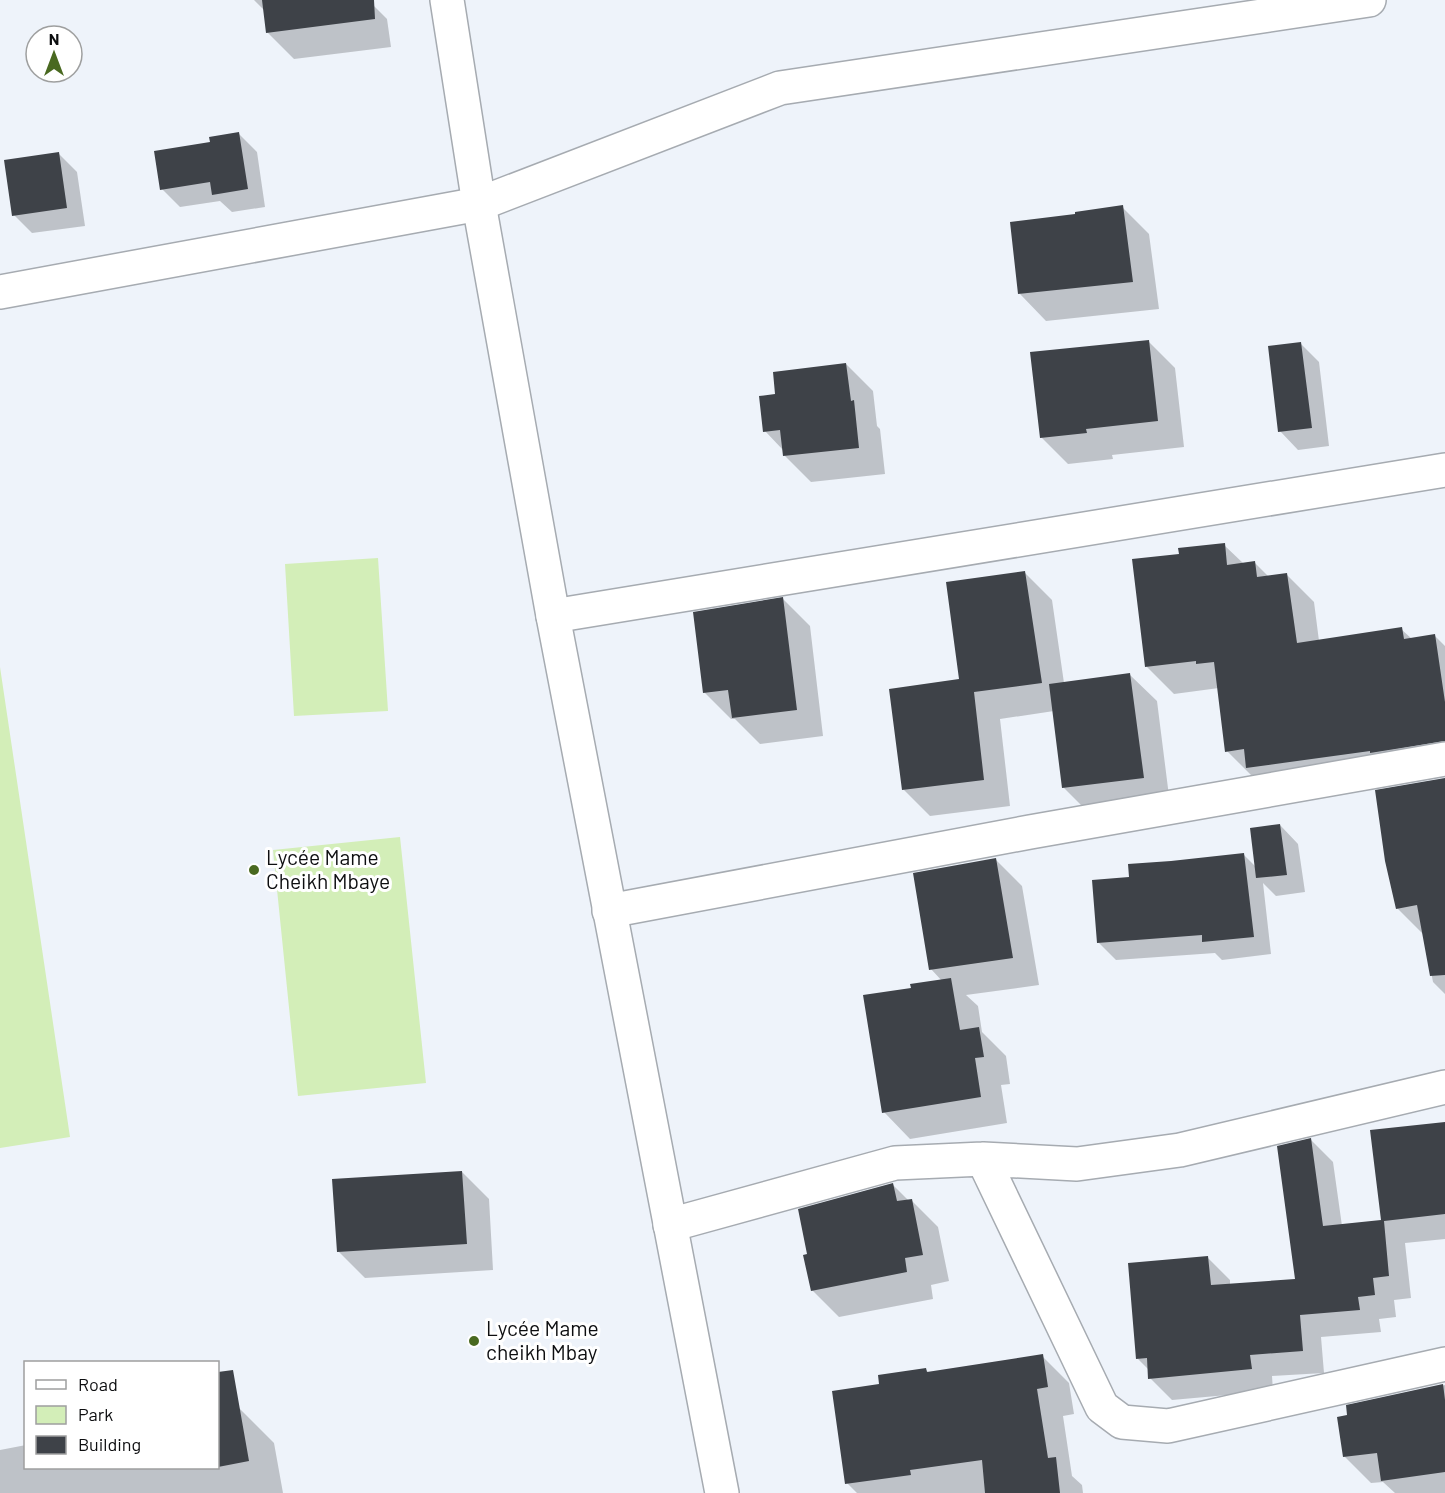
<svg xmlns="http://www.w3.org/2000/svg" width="1445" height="1493" viewBox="0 0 1445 1493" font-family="Barlow,sans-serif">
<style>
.green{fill:#d3eeb8}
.shadow{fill:#0003}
.building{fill:#3e4248}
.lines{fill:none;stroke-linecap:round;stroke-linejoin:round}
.street-casing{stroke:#a6abb1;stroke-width:36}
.secondary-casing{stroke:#a6abb1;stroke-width:36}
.street{stroke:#fff;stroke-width:33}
.secondary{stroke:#fff;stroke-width:33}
.poi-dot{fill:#496920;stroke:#fff;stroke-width:2}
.labels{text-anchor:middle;stroke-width:6;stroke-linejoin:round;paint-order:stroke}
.poi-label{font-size:21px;fill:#0d0e10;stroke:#fff;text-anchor:start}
</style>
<rect width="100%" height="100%" fill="#eef3fa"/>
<path class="green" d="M 378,558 L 388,711 L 294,716 L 285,564 Z
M 0,667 L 70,1137 L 0,1148 Z
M 400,837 L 426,1083 L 298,1096 L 273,850 Z"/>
<path class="shadow" d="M 254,0 L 368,0 L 387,19 L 391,47 L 294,59 L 267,32 L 264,10 Z
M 239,134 L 257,152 L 265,207 L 232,212 L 220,201 L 180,207 L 162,189 L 212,143 Z
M 59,154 L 77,172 L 85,226 L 32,233 L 14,215 Z
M 1122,207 L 1149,234 L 1159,309 L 1046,321 L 1020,294 Z
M 1148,341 L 1175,368 L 1184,447 L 1112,455 L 1113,459 L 1068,464 L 1041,437 Z
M 1301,344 L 1319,362 L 1329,446 L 1298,450 L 1280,431 Z
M 846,364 L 873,391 L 877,426 L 880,429 L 885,474 L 811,482 L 784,455 L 783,450 L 765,431 L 777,395 Z
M 1224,545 L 1244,564 L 1255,563 L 1269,577 L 1287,575 L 1314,602 L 1319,641 L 1401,629 L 1412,639 L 1434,635 L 1445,646 L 1445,771 L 1254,778 L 1227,751 L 1219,688 L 1174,694 L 1147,667 L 1180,555 Z
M 1025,573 L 1052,600 L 1064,683 L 1130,675 L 1157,701 L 1170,804 L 1090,814 L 1063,787 L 1054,711 L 1000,719 L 1010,806 L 930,816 L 904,790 L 961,680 Z
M 783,599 L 810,626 L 823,736 L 760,744 L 735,719 L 731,719 L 704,692 Z
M 1445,780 L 1445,994 L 1433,982 L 1424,935 L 1397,908 Z
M 1280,825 L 1298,844 L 1305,892 L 1276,896 L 1263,883 L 1271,954 L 1222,960 L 1215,953 L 1116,960 L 1098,942 L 1131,879 L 1244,855 L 1256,867 Z
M 995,859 L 1022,886 L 1039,985 L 966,995 L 978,1006 L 982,1032 L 1006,1056 L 1010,1084 L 1001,1085 L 1007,1123 L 910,1139 L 884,1112 L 912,989 L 942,981 L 931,969 Z
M 1445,1122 L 1445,1239 L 1405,1243 L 1411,1298 L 1394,1300 L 1396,1317 L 1379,1319 L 1381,1332 L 1321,1337 L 1324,1373 L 1272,1376 L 1273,1391 L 1172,1400 L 1150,1378 L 1149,1370 L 1138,1359 L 1207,1257 L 1230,1280 L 1230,1285 L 1297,1280 L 1311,1140 L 1333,1162 L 1342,1226 L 1382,1221 Z
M 462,1172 L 489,1199 L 493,1270 L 365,1278 L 338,1251 Z
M 893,1185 L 909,1201 L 911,1200 L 938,1227 L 949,1281 L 931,1285 L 933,1299 L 839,1317 L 812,1290 Z
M 1042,1356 L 1069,1383 L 1074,1414 L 1063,1416 L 1072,1476 L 1082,1485 L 1083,1493 L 857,1493 L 847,1483 L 881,1386 L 926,1370 L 930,1374 Z
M 1445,1385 L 1445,1493 L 1395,1493 L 1383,1482 L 1371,1483 L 1344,1456 L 1349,1416 L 1348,1407 Z
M 239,1408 L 274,1443 L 283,1493 L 0,1493 L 0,1450 L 26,1445 L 26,1468 L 218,1468 L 218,1412 Z"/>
<path class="building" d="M 262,0 L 374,0 L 375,19 L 266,33 Z
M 239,132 L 248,189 L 212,195 L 210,182 L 160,190 L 154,151 L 210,142 L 209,137 Z
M 59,152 L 67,208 L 12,216 L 4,160 Z
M 1123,205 L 1133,282 L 1018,294 L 1010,222 L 1075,214 L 1075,212 Z
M 1149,340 L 1158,421 L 1086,429 L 1087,433 L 1040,438 L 1030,352 Z
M 1301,342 L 1312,428 L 1278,432 L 1268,346 Z
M 846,363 L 851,401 L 854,400 L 859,448 L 783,456 L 780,430 L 763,432 L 759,396 L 775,394 L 773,372 Z
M 1225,543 L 1227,565 L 1255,561 L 1257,577 L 1287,573 L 1297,643 L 1402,627 L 1404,639 L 1435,634 L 1445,702 L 1445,741 L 1370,753 L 1370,751 L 1246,768 L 1244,749 L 1225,752 L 1214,662 L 1196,664 L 1196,661 L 1145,667 L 1132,559 L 1179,554 L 1178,548 Z
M 1025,571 L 1042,683 L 974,692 L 984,780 L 902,790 L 889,689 L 959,679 L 946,582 Z
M 783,597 L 797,710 L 732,718 L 728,690 L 703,693 L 693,612 Z
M 1130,673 L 1144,778 L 1062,788 L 1049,684 Z
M 1445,778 L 1445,975 L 1430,976 L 1417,905 L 1396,909 L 1385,861 L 1375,790 Z
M 1280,824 L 1287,875 L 1256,878 L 1250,828 Z
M 1244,853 L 1254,937 L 1202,942 L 1202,935 L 1097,943 L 1092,880 L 1129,877 L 1128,864 L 1171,861 Z
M 996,858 L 1013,958 L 929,970 L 913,873 Z
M 951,978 L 960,1030 L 979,1027 L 984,1057 L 975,1058 L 981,1097 L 882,1113 L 863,995 L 911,988 L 910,984 Z
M 1445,1122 L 1445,1214 L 1384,1221 L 1389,1276 L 1373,1278 L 1375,1295 L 1358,1297 L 1360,1310 L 1300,1315 L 1303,1351 L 1250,1355 L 1252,1369 L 1148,1379 L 1147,1358 L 1136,1359 L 1128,1263 L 1208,1256 L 1211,1285 L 1295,1279 L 1277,1146 L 1311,1138 L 1323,1226 L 1381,1220 L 1370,1130 Z
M 462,1171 L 467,1244 L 337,1252 L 332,1179 Z
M 893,1183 L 897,1201 L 912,1199 L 923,1255 L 905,1258 L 907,1272 L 811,1291 L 803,1255 L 807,1254 L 798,1209 Z
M 1043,1354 L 1048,1387 L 1037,1389 L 1048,1458 L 1056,1457 L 1060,1493 L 985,1493 L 982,1460 L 910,1470 L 911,1475 L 845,1484 L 832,1391 L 879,1384 L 878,1375 L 926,1368 L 927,1372 Z
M 233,1370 L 249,1461 L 218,1467 L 218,1372 Z
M 1443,1384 L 1445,1400 L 1445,1472 L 1381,1481 L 1377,1453 L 1343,1457 L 1337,1417 L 1347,1415 L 1346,1405 Z"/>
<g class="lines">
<defs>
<path id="street" d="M 0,292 L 479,204 L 780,88 L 1369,0
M 553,616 L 1445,470
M 609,911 L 1030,832 L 1445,759
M 983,1159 L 1102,1407 L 1122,1422 L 1168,1426 L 1445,1364
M 670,1225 L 895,1163 L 983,1159 L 1077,1164 L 1180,1150 L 1445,1087"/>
<path id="secondary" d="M 447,0 L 479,204 L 553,616 L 722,1493"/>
</defs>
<use href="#street" class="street-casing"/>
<use href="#secondary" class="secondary-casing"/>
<use href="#street" class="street"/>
<use href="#secondary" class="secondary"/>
</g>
<g class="poi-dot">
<circle cx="254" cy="870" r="6"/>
<circle cx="474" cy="1341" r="6"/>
</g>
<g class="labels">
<g class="poi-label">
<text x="266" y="865">Lycée Mame<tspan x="266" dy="24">Cheikh Mbaye</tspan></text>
<text x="486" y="1336">Lycée Mame<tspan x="486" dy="24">cheikh Mbay</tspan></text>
</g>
</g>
<rect x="24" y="1361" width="195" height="108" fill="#ffffff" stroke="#9e9f9f" stroke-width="1.5"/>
<rect x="36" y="1380" width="30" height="9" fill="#ffffff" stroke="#9e9f9f" stroke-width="1.5"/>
<text x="78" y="1391" font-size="18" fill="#0d0e10">Road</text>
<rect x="36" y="1406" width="30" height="18" fill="#d3eeb8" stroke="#9e9f9f" stroke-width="1.5"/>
<text x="78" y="1421" font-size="18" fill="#0d0e10">Park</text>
<rect x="36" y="1436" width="30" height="18" fill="#3e4248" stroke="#9e9f9f" stroke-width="1.5"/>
<text x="78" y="1451" font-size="18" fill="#0d0e10">Building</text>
<g transform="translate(54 54)"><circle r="28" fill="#ffffff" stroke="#9e9f9f" stroke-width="1.5"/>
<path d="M0-4.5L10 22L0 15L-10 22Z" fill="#496920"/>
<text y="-9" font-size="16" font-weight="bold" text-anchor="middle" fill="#0d0e10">N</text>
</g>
</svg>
